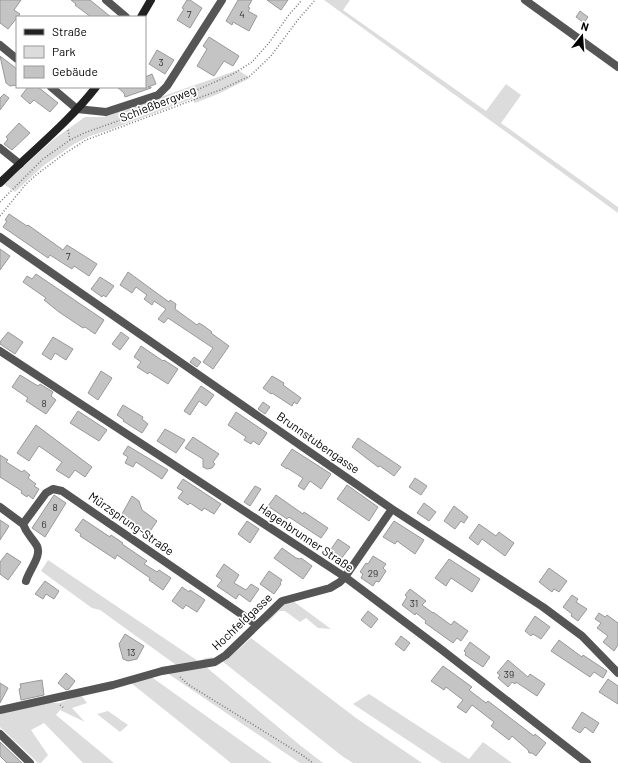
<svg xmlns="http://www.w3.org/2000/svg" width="618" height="763" viewBox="0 0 618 763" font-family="Barlow,sans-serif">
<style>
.green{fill:#dcdcdc}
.building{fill:#c4c4c4;stroke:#999}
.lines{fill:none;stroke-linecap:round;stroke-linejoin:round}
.path{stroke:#777;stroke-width:1.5;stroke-dasharray:1 2;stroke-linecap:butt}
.minor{stroke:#555;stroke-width:8}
.secondary{stroke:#222;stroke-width:8}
.labels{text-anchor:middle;stroke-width:3.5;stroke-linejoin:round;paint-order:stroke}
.number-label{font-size:10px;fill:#313131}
.street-label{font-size:12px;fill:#000;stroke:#fff}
</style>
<rect width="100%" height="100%" fill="#fff"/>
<path class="green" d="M 324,0 L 350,0 L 343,10 L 486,111 L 506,84 L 521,95 L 501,123 L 618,207 L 618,213 Z
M 238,70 L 250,78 L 218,94 L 195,103 L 192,99 L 112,129 L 90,136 L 74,144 L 43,166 L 15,192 L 4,184 L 54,139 L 85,117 L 103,117 Z
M 48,560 L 198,661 L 206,658 L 216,657 L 179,667 L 100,610 L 92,608 L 41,571 Z
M 293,601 L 331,629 L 318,628 L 306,618 L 300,622 L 285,611 L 279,611 L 268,622 L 266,621 L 283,605 Z
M 251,638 L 356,718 L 422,763 L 353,763 L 342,756 L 222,661 L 230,657 Z
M 206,667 L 301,746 L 323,763 L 300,763 L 167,673 Z
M 150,676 L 272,763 L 231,763 L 131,683 Z
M 369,694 L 469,759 L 483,742 L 512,763 L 442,763 L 353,704 Z
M 81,695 L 87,703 L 72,708 L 85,722 L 60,710 L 56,715 L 114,763 L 83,763 L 44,723 L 31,730 L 48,755 L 41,763 L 38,763 L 0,727 L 0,713 L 48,703 L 59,703 Z
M 108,711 L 128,725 L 120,732 L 97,714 Z"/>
<path class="building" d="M 0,0 L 21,0 L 14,10 L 20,14 L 8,29 L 0,23 Z
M 71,0 L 90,0 L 111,17 L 91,17 L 75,5 L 76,4 Z
M 187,0 L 190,0 L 202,8 L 190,28 L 177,20 L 184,9 L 182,8 Z
M 238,0 L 252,0 L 248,7 L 250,8 L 248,11 L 257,16 L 249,31 L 233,22 L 232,25 L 226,21 Z
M 267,0 L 288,0 L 281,10 Z
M 580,11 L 588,17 L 584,23 L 576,17 Z
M 209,37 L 239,56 L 233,66 L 224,61 L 214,76 L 197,66 L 207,49 L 203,46 Z
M 157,50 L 174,60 L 165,74 L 149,64 Z
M 0,56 L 17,69 L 17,85 L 10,86 L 6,83 Z
M 152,74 L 156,84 L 148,87 L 151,87 L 151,88 L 125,97 L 124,93 L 117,87 L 145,87 L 145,77 Z
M 28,87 L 38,87 L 58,103 L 50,112 L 34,100 L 30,104 L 21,96 Z
M 4,94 L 9,98 L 0,110 L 0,98 Z
M 19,123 L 30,133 L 12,150 L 4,144 L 8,139 L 6,137 Z
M 9,214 L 27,226 L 28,225 L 63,250 L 67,245 L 97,264 L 89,276 L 74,266 L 72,269 L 50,255 L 48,258 L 3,227 L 7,221 L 5,220 Z
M 0,249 L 10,256 L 0,270 Z
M 128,272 L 169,302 L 170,300 L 176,304 L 175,309 L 197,325 L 199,323 L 204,326 L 212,332 L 211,333 L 229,346 L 213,369 L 203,362 L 213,348 L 168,318 L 164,323 L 158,319 L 166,309 L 154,301 L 152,305 L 144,299 L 147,295 L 136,287 L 132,293 L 120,285 Z
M 36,274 L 104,320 L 95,334 L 85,327 L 83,328 L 59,312 L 44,300 L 46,298 L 23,282 L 27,276 L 32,279 Z
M 100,277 L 114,286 L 106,297 L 103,295 L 102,297 L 91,289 Z
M 8,332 L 23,342 L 15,354 L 0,344 L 0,342 Z
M 121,332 L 129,338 L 120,350 L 112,344 Z
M 53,337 L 73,349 L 66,360 L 55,353 L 51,360 L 42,354 Z
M 141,346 L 163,361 L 164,360 L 178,369 L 168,384 L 149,372 L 148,374 L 137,367 L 141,362 L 134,357 Z
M 194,357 L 201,362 L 197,367 L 190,362 Z
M 101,371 L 112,378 L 98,400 L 88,393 Z
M 20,375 L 38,386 L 40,384 L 53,392 L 51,396 L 56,400 L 46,414 L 26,401 L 28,398 L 12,387 Z
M 272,376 L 284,383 L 283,385 L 301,398 L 297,404 L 294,402 L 292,406 L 272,393 L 271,394 L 263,388 Z
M 201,386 L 214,395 L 206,406 L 199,401 L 190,415 L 184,411 Z
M 263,402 L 270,407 L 265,414 L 258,409 Z
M 123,405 L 143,417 L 142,419 L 148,424 L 142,433 L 123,421 L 124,420 L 117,415 Z
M 78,411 L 107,430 L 99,441 L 70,423 Z
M 236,412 L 267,433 L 259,445 L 253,441 L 251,444 L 244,440 L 246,437 L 228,425 Z
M 36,425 L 92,467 L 85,477 L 75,470 L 69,478 L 56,470 L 62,462 L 39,446 L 29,461 L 17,453 Z
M 165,429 L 185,440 L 176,453 L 157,441 Z
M 193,437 L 219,454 L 213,462 L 215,464 L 212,468 L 207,469 L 203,467 L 203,459 L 185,448 Z
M 358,438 L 401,467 L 394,476 L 380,466 L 378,467 L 352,447 Z
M 128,446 L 168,470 L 162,479 L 136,462 L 133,467 L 125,463 L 128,457 L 123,454 Z
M 292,449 L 331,474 L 321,489 L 310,481 L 304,490 L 298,486 L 303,478 L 287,468 L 287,469 L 281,465 Z
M 0,455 L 8,460 L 6,462 L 22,472 L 24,470 L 30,475 L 28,478 L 36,484 L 34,486 L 39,489 L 33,499 L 28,495 L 27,497 L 21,493 L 22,491 L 0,477 Z
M 415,478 L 427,486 L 421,495 L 409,487 Z
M 183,479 L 221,504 L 214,514 L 204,508 L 202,511 L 190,503 L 188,505 L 178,498 L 183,491 L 177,488 Z
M 347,485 L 378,507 L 369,521 L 337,499 Z
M 255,486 L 261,489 L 250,506 L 244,502 Z
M 54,495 L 66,503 L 45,537 L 32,528 Z
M 276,495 L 303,514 L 304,512 L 328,528 L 321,538 L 289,517 L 287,519 L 268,506 Z
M 132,496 L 139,501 L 142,510 L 157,521 L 147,536 L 136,528 L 138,525 L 122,514 Z
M 424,503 L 436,512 L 429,521 L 417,513 Z
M 454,506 L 468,517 L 464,523 L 461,521 L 455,529 L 444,521 Z
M 83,519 L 110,537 L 111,535 L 123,543 L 122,544 L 147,561 L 144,564 L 157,572 L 159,570 L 171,578 L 163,590 L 149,580 L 150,578 L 117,555 L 115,559 L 80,536 L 81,534 L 75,530 Z
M 0,520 L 9,526 L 0,540 Z
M 247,521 L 259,529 L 250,543 L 238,534 Z
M 394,521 L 424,540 L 415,554 L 397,541 L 395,544 L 383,537 Z
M 479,524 L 496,536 L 499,532 L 514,543 L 505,556 L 482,539 L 478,545 L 469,538 Z
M 338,539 L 350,547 L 338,563 L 327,555 Z
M 282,548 L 296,558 L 300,559 L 301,558 L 312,566 L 303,579 L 274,558 Z
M 7,553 L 21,562 L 8,580 L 0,574 L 0,562 Z
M 373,556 L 386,564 L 383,568 L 386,571 L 379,582 L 376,581 L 373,586 L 361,578 L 363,574 L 360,572 L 366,563 L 368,564 Z
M 449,559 L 480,579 L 472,592 L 451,578 L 446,586 L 435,578 Z
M 224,564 L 239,575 L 234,583 L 246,590 L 251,584 L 259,589 L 250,602 L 239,594 L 236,599 L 217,586 L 222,580 L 216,576 Z
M 549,568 L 567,581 L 559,592 L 554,589 L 552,592 L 539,582 Z
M 269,571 L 282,580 L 280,583 L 281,584 L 274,594 L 260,584 Z
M 45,581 L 59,591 L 54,599 L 46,594 L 43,599 L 35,594 Z
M 182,587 L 189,592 L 190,590 L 205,600 L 197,612 L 186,605 L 183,609 L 172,601 Z
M 410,589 L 426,601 L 422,605 L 433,613 L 433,612 L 451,625 L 454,621 L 468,631 L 461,641 L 457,638 L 453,643 L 425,623 L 426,621 L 416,613 L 415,615 L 402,605 L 407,597 L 405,595 Z
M 572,595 L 578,599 L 576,602 L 587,609 L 578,621 L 571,616 L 572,614 L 563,607 Z
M 368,611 L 378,619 L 371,628 L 361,620 Z
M 599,613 L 605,617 L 607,615 L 618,623 L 618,645 L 614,651 L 603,642 L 608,636 L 597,628 L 601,623 L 595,619 Z
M 535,616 L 550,627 L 541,639 L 533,634 L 531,636 L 525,631 Z
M 125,634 L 144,646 L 137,659 L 128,661 L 123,659 L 119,644 Z
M 401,636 L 410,643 L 404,651 L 395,644 Z
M 559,640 L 582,657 L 583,655 L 607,671 L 603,678 L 594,672 L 590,677 L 551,651 Z
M 470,642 L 490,657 L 483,667 L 465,655 L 466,653 L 464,651 Z
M 508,660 L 528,677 L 530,674 L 545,684 L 537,696 L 516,682 L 515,684 L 512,682 L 508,687 L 498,678 L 500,675 L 497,673 Z
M 443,666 L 472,687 L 469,690 L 486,703 L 488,701 L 534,736 L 535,734 L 546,743 L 536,756 L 532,753 L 529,753 L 528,750 L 512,736 L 509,740 L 491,726 L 494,722 L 472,705 L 466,713 L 457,707 L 463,700 L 446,687 L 444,690 L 431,681 Z
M 66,673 L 75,681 L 69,689 L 66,690 L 58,683 Z
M 608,679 L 618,686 L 618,704 L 599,692 Z
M 42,680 L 44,695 L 21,700 L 19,689 L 21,688 L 20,684 Z
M 0,683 L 8,688 L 0,703 Z
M 582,712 L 599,723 L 593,733 L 585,727 L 580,733 L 572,728 Z
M 0,742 L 22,763 L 7,763 L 0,756 Z"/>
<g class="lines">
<path class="path" d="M 68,130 L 70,140
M 0,202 L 43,159 L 70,140 L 84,133 L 146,111 L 190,93 L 233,74 L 252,62 L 269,43 L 288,16 L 302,0
M 0,216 L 26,184 L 36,175 L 64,154 L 86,140 L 220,90 L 250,76 L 271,56 L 297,21 L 315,0
M 180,677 L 189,685 L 302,755 L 313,763
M 60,705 L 64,708"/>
<path class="minor" d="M 106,0 L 126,17
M 525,0 L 618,67
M 0,45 L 17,59
M 51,87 L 77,109 L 106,112 L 158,95 L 167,86 L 222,0
M 0,148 L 20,164
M 0,237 L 392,509 L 543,607 L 582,636 L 618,673
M 0,351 L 345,577 L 442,650 L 587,763
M 0,507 L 23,524
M 23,524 L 46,493 L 53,489 L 62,491 L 257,625
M 23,524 C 27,535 32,537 37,546 C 42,556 29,570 26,581
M 0,710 L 113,685 L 162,671 L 215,662 L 226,655 L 282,601 L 330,588 L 340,582 L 345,577 L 392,509
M 0,734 L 30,763"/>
<path class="secondary" d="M 141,17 L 151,0
M 0,183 C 32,151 68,123 96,87"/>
</g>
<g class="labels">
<g class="number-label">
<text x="189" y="18">7</text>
<text x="242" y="18">4</text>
<text x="161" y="66">3</text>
<text x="68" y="260">7</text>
<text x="44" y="407">8</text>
<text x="55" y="511">8</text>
<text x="44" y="528">6</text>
<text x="373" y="577">29</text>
<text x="414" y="607">31</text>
<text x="131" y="656">13</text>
<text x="509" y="678">39</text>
</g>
<g class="street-label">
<text transform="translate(158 104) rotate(-21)" y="4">Schießbergweg</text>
<text transform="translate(318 443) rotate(35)" y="4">Brunnstubengasse</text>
<text transform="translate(131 524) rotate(35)" y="4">Mürzsprung-Straße</text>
<text transform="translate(306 538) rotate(34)" y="4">Hagenbrunner Straße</text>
<text transform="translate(242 622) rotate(-43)" y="4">Hochfeldgasse</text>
</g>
</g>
<rect x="16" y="16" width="130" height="72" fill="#ffffff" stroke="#999999"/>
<rect x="24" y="29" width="20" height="6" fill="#222222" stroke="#999999"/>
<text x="52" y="36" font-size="12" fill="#000000">Straße</text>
<rect x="24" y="46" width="20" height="12" fill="#dcdcdc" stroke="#999999"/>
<text x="52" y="56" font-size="12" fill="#000000">Park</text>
<rect x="24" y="66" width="20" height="12" fill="#c4c4c4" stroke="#999999"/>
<text x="52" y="76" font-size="12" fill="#000000">Gebäude</text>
<g transform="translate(582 36) rotate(17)" stroke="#ffffff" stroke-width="3" paint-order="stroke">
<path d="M0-3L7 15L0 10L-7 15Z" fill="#000000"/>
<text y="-6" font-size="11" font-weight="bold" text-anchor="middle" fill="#000000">N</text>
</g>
</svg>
